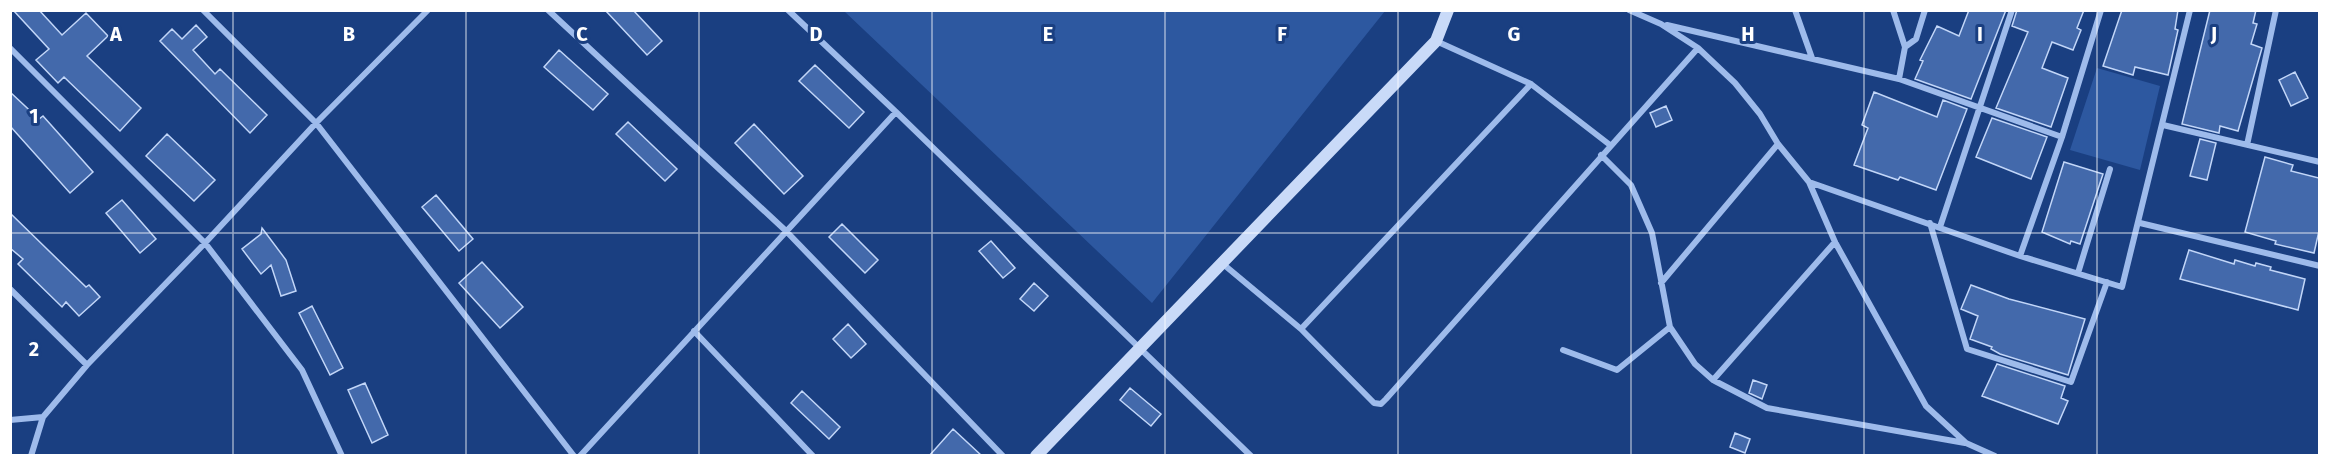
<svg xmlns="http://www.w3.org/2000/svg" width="2330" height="466" viewBox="0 0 2330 466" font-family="'Fira Sans',sans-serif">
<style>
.green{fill:#2d58a0}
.building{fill:#4369ab;stroke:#c2d6f8;stroke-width:1.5}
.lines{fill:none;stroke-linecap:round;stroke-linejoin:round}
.street{stroke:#9ebbeb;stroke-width:6}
.secondary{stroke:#c9daf8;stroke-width:12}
.grid{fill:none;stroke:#fff;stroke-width:1.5;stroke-opacity:0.55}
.grid-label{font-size:20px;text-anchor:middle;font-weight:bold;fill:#fff;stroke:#1a3f81;stroke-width:6;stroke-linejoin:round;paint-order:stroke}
</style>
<rect width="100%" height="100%" fill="#1a3f81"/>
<path class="green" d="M 844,11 L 1385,11 L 1152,303 Z
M 2097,68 L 2160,86 L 2140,170 L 2070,150 Z"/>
<path class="building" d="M 13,10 L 39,10 L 62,35 L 86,13 L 108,36 L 87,56 L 141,108 L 120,131 L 64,77 L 58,83 L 36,60 L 49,49 Z
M 605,10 L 633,10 L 662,41 L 647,55 Z
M 1969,10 L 2006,10 L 1971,99 L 1915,79 L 1923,61 L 1920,60 L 1937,26 L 1959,36 Z
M 2017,10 L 2084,10 L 2077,28 L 2081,30 L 2073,50 L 2052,42 L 2042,68 L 2068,78 L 2051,127 L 1996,108 L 2028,32 L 2012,26 Z
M 2122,10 L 2178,10 L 2175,29 L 2178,30 L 2168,75 L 2135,67 L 2133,75 L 2103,66 Z
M 2210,10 L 2256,10 L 2253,23 L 2257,24 L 2251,44 L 2262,48 L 2238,131 L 2220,126 L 2219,133 L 2182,124 Z
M 196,25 L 207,37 L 193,50 L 215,74 L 220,69 L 267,115 L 250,133 L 160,41 L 172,29 L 182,39 Z
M 559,50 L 608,94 L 593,110 L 544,67 Z
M 815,65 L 864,112 L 849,128 L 799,81 Z
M 2295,72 L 2308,98 L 2291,106 L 2279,80 Z
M 10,92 L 39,119 L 43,116 L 93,172 L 70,193 L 10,126 Z
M 1874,92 L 1937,117 L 1943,100 L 1967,109 L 1936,190 L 1900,177 L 1898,180 L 1854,165 L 1868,128 L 1862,125 Z
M 1666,106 L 1672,120 L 1656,127 L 1650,113 Z
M 1992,118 L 2047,137 L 2031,179 L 1976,157 Z
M 628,122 L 677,169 L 665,181 L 616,134 Z
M 754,124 L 803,176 L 784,194 L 735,143 Z
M 167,134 L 215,180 L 194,201 L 146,156 Z
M 2200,139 L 2216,143 L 2207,180 L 2190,176 Z
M 2265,157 L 2293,165 L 2291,171 L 2319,178 L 2319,231 L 2314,253 L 2275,244 L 2276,241 L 2245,232 Z
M 2064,162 L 2103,174 L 2080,244 L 2071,241 L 2070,244 L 2042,232 Z
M 436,195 L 473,239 L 459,251 L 422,207 Z
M 122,200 L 156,239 L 140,253 L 106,213 Z
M 10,213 L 86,287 L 89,285 L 100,297 L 79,316 L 66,302 L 62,307 L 18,264 L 23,259 L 10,248 Z
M 842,224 L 878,260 L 865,273 L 829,237 Z
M 262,228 L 286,260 L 296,291 L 281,296 L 271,265 L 261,274 L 242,249 L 261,234 Z
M 991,241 L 1015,268 L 1003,278 L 979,251 Z
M 2189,250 L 2234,264 L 2235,260 L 2255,266 L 2256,263 L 2271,267 L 2270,270 L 2305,279 L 2298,310 L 2180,279 Z
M 482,262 L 523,307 L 500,328 L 459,283 Z
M 1034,283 L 1048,296 L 1034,311 L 1020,299 Z
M 1971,285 L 2009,299 L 2085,319 L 2068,375 L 2000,354 L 1991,349 L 1992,347 L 1970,339 L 1978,316 L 1961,309 Z
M 312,306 L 343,368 L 330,375 L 299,313 Z
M 848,324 L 866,344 L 851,358 L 833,339 Z
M 1997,364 L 2065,386 L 2061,398 L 2068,401 L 2058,424 L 1982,396 Z
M 1753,380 L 1767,385 L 1762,399 L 1749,393 Z
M 365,383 L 388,435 L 372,443 L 348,390 Z
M 1130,388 L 1161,414 L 1151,426 L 1120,400 Z
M 802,391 L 840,427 L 829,439 L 791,403 Z
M 953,429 L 982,456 L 929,456 Z
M 1735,433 L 1750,439 L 1745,453 L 1730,447 Z"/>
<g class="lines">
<path class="street" d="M 203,10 L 316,123 L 574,456
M 548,10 L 786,231 L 1003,456
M 788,10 L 896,112 L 1251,456
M 1629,10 L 1661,24 L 1698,48 L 1735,83 L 1760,114 L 1778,144 L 1809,182 L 1835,242 L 1926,406 L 1966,443 L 1995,456
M 1795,10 L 1812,58
M 1893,10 L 1905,47 L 1899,79
M 1667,25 L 1899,79 L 2062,137
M 1436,41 L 1531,84 L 1610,145
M 1905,47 L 1916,39 L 1925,10
M 10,48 L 205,243 L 302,370 L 342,456
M 1531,84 L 1301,329 L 1374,403 L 1381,404 L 1386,399 L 1698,48
M 2163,125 L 2320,162
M 2247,145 L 2276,10
M 1601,155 L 1631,185 L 1652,233 L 1670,327 L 1695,364 L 1713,380 L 1767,408 L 1965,443
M 1809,182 L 2020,256 L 2122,287 L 2190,10
M 1930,223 L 1967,349 L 2071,382 L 2107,282
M 2140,223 L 2320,266
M 1940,227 L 2012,10
M 2020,256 L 2062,137 L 2101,10
M 1223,264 L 1301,329
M 2078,273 L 2110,169
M 1661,283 L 1778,144
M 10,289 L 87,365
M 694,331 L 813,456
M 1563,350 L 1617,370 L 1670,327
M 1713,380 L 1835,242
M 10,420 L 43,417
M 31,456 L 43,417 L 87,365 L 205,243 L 316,123 L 428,10
M 580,456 L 896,112"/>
<path class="secondary" d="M 1036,456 L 1436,41 L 1448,10"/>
</g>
<path class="grid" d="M 233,10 L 233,456M 466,10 L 466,456M 699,10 L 699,456M 932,10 L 932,456M 1165,10 L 1165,456M 1398,10 L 1398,456M 1631,10 L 1631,456M 1864,10 L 1864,456M 2097,10 L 2097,456M 10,233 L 2320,233"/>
<g class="grid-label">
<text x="116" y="41">A</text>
<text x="349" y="41">B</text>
<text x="582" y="41">C</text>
<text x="816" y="41">D</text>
<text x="1048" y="41">E</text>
<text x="1282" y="41">F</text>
<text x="1514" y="41">G</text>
<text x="1748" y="41">H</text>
<text x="1980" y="41">I</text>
<text x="2214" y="41">J</text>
<text x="34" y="123">1</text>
<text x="34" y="356">2</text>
</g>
<rect width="2330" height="466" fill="none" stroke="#ffffff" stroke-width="24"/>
</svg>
